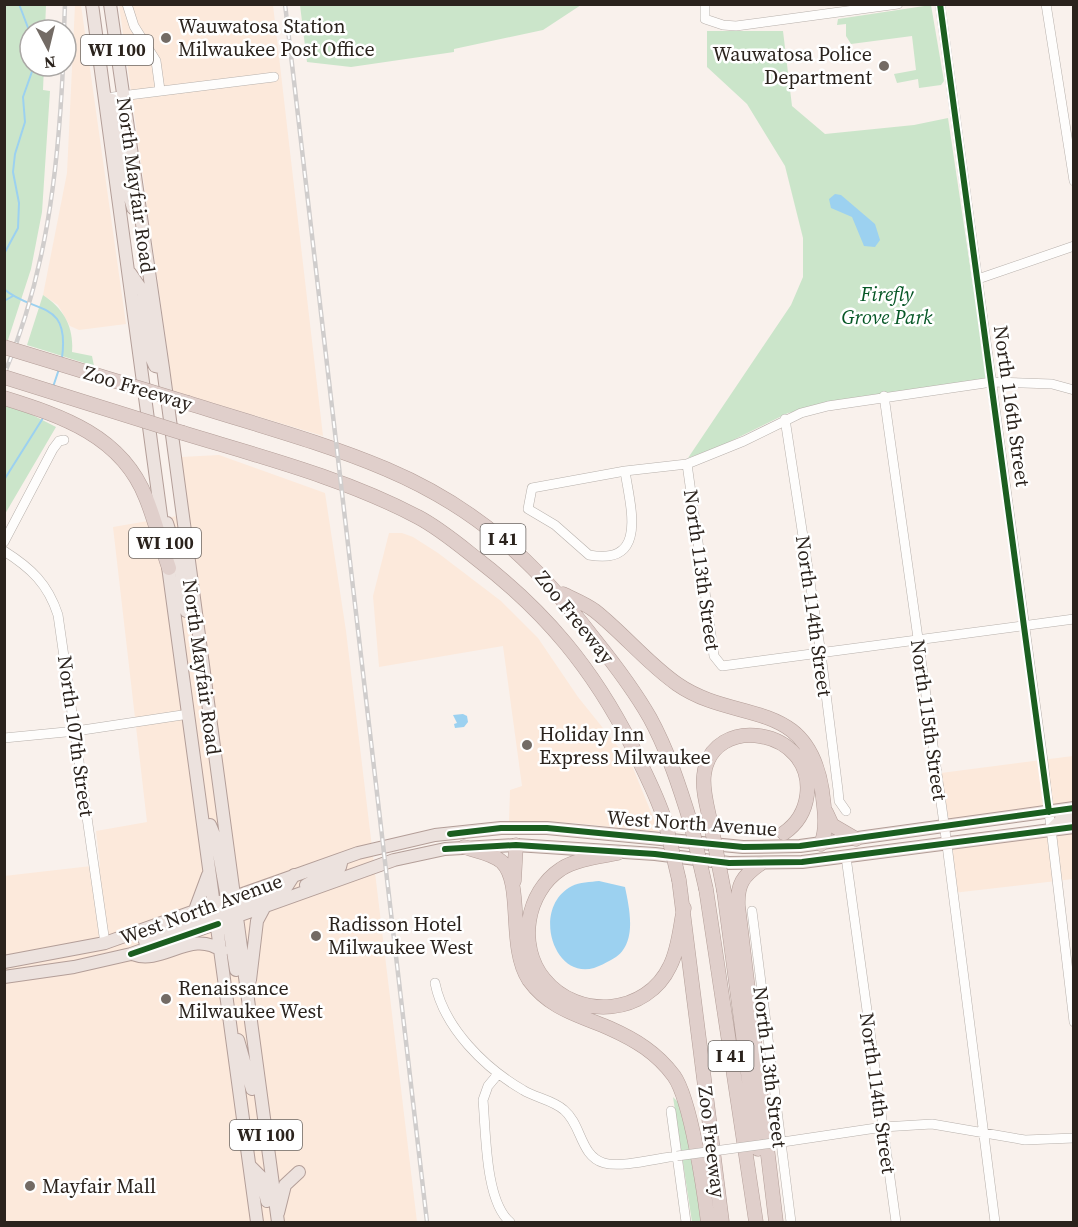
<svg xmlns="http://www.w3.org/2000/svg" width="1078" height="1227" viewBox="0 0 1078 1227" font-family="'Source Serif 4',serif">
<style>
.built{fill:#fce9db}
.green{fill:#cbe5ca}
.water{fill:#9cd1f0}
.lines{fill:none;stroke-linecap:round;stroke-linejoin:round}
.stream{stroke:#9cd1f0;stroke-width:2}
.minor-casing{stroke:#b7b0ab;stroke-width:10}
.major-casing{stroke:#b39e98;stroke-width:14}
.highway-casing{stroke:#b39e98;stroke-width:15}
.minor{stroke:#fefdfc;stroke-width:9}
.major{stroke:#ece2de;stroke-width:12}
.highway{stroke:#e0cfcb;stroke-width:14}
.rail-casing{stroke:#d0cdcc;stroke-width:4.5}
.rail{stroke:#fff;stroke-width:2;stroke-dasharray:7;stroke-linecap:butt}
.minor-bridge-casing{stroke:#b7b0ab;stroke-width:10;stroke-linecap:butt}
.highway-bridge-casing{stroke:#b39e98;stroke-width:15;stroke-linecap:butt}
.minor-bridge{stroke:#fefdfc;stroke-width:9}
.highway-bridge{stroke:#e0cfcb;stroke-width:14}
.cycleway-casing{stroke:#fff;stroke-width:10}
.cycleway{stroke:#1b5e20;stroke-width:6}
.poi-dot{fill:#736b65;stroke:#fff;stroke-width:2}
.labels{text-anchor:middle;stroke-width:5;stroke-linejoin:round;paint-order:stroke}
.shield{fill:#fff;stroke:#6b6561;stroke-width:1.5}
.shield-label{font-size:18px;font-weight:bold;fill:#2b231d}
.poi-label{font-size:20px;fill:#2b231d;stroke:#fff;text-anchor:start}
.street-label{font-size:20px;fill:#2b231d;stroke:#fff}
.park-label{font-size:20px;font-style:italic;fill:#065726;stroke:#fff}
</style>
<rect width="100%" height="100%" fill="#f9f1ec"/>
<path class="built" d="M 75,5 L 81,5 L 126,324 L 79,330 L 70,326 L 58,305 L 43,295 L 67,173 Z
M 119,5 L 273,5 L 323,436 L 173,391 Z
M 219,455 L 325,493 L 346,631 L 417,1222 L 5,1222 L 4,876 L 100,865 L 96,831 L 147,822 L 113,527 L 189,514 L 181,457 Z
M 389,533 L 402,533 L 413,537 L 438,553 L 501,601 L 538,638 L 578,697 L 631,763 L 659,832 L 574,823 L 509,821 L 510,790 L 522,786 L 503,646 L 379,667 L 373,596 Z
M 1073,756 L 1073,802 L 953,819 L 948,817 L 941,773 Z
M 1073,827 L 1073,879 L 953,893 L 947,845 Z"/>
<path class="green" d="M 4,5 L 46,5 L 45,30 L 30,30 L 30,66 L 44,66 L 43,90 L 50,91 L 42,212 L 31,269 L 7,343 L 4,342 Z
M 300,5 L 300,4 L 581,5 L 543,30 L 454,49 L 454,52 L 351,67 L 307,62 Z
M 931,5 L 944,81 L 941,85 L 919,88 L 918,79 L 897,83 L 894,74 L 916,70 L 912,36 L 851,44 L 846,36 L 846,24 L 837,25 L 838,19 Z
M 707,31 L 783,31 L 792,106 L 825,134 L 914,125 L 948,118 L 987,380 L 788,413 L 721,446 L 688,458 L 791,305 L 803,277 L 803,238 L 785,166 L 747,104 L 707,67 Z
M 43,295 C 64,309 74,327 72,352 L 92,356 L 94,366 L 27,345 Z
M 5,401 L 56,427 L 5,514 Z
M 673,1097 L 686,1110 L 713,1222 L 692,1222 Z"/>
<path class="water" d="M 835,194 L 841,195 L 875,224 L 880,240 L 875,247 L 864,246 L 852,217 L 831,208 L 829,199 Z
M 463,714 L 467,716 L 468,722 L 464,727 L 455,728 L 454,724 L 457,723 L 453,715 Z
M 599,881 L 625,887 C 630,911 638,947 611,960 C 605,963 600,966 594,968 C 553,980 531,907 572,886 C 579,882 591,882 599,881 Z"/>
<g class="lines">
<path class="stream" d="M 19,4 L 30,33
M 4,254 L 18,228 L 19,203 L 13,172 L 15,154 L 25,122 L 23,97 L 34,66
M 4,289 C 34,315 70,298 62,358
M 4,301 L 13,296
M 53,387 L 59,369
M 4,480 L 43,418"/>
<defs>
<path id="minor" d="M 127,4 L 134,26 L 156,61 L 160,90
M 705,4 L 705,19 L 723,25 L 736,26 L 898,4
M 940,4 L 1043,761 L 1074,1022
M 1046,4 L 1074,181
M 105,98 L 274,77
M 978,279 L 1074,246
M 884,396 L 947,845 L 995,1222
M 785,419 L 821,654 L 838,790 L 839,801 L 846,811
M 687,464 L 714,656 L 722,666 L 1074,619
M 625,471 C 630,506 649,566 589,555 L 555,525 L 528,509 L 532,488 L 625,471 L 687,464 L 744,441 L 801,413 L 828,406 L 992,382 L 1052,384 L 1074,390
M 4,542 L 53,449 L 59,441 L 64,440
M 4,551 C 31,568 48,584 58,615 L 105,943
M 4,738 L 76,731 L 189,714
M 846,857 L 896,1222
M 752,911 L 791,1222
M 435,983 C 444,1028 485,1068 523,1090 C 536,1098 553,1100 564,1110 C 582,1125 580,1156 604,1163 C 622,1168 658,1158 677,1156
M 498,1074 L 488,1086 L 483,1100 C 486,1132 485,1201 510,1222
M 671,1111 L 686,1222
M 776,1143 L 883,1127 L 932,1124 L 1025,1140 L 1074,1138"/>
<path id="major" d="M 92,4 L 164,538
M 110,4 L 163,368 L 278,1222
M 105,98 L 112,100 L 117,108 L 128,191 L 133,208
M 130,273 L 143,292 L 151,357 L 155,366 L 163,368
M 167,523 L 180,565 L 186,611
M 167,559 L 257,1222
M 210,825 L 217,842 L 228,904
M 1051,830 L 1063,818 L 1074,817
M 306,885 L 340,867 L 342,859
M 230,909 L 287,886 L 294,875
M 195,910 L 208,875
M 223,914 L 230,933 L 236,970
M 145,941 L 223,907
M 132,954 C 163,966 191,928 222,951
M 4,962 L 105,943 L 358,853 L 435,835 L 501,828 L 547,828 L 743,847 L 800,846 L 1074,808
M 4,977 L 74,967 L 131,954 L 394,860 L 445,849 L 516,845 L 655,854 L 729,863 L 802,862 L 1074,827
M 250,980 L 257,921 L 265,906
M 238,1040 L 252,1089
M 250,1166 L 261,1177 L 267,1201
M 278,1213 L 285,1185 L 299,1172"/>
<path id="highway" d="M 4,398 C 62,416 122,436 146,498 C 155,520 161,545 169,568
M 188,403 C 254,424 322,442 386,469 C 478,508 535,562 595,640 C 615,665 634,690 650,718 C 668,751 680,788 691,824
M 183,433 C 262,457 344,478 418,517 C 439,528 458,544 477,559 C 546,612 593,669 632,746 C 644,771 657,795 665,821
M 563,594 C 573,599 586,604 595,611 C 624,634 647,663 677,684 C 736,725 807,696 822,790 C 824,807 828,827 821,844
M 826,812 L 832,825 L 856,839
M 711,825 C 708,809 702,791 704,775 C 711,712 815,728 807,795 C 805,811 797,824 784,833
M 464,847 C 476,851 492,853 502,862 C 524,883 507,947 529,980 C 550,1009 579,1015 609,1028 C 636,1040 657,1053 674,1076 C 691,1100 704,1191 708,1222
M 618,853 C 599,857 577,859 561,869 C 526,892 517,946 544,979 C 578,1021 647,1015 670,966 C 679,948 680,927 684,908
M 760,864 C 743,876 737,884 738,906 L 776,1222
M 679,880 L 722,1222
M 514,881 L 516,845
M 706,889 L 756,1222
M 724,891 L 758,1149"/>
</defs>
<use href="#minor" class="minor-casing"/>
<use href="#major" class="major-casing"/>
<use href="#highway" class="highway-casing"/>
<use href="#minor" class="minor"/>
<use href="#major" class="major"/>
<use href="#highway" class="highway"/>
<defs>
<path id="rail" d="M 285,4 L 427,1222
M 64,30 L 65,4
M 4,375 C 46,275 58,173 63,66"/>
</defs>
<use href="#rail" class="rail-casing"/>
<use href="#rail" class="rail"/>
<defs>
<path id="minor-bridge" d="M 677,1156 L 773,1143"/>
<path id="highway-bridge" d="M 4,347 L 188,403
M 4,377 L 183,433
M 665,821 L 679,880
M 691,824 L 706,889
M 711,825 L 724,891"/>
</defs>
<use href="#minor-bridge" class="minor-bridge-casing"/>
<use href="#highway-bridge" class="highway-bridge-casing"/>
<use href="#minor-bridge" class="minor-bridge"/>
<use href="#highway-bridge" class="highway-bridge"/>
<defs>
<path id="cycleway" d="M 940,4 L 1049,812
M 450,834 L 501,828 L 547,828 L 743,847 L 800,846 L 1074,808
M 445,849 L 516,845 L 655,854 L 729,863 L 802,862 L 1074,827
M 131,954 L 218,924"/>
</defs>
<use href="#cycleway" class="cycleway-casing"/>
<use href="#cycleway" class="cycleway"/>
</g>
<g class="poi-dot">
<circle cx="166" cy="38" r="6"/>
<circle cx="884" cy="66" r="6"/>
<circle cx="527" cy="745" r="6"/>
<circle cx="316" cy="936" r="6"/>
<circle cx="166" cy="999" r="6"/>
<circle cx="30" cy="1186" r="6"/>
</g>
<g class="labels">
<g class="shield">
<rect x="81" y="35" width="72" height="30" rx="4.5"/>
<rect x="480.5" y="524" width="45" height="30" rx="4.5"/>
<rect x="129" y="528" width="72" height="30" rx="4.5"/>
<rect x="708.5" y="1041" width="45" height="30" rx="4.5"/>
<rect x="230" y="1120" width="72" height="30" rx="4.5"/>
</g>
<g class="shield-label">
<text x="117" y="56">WI 100</text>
<text x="503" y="545">I 41</text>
<text x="165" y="549">WI 100</text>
<text x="731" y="1062">I 41</text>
<text x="266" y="1141">WI 100</text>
</g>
<g class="poi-label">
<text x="178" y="33">Wauwatosa Station<tspan x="178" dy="23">Milwaukee Post Office</tspan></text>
<text x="872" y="61" text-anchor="end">Wauwatosa Police<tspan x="872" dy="23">Department</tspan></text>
<text x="539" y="741">Holiday Inn<tspan x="539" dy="23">Express Milwaukee</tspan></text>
<text x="328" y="931">Radisson Hotel<tspan x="328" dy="23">Milwaukee West</tspan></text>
<text x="178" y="995">Renaissance<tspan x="178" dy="23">Milwaukee West</tspan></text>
<text x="42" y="1193">Mayfair Mall</text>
</g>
<g class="street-label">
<text transform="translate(136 185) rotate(82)" y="7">North Mayfair Road</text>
<text transform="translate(138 388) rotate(17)" y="7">Zoo Freeway</text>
<text transform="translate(1012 406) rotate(82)" y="7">North 116th Street</text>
<text transform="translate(702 570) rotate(82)" y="7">North 113th Street</text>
<text transform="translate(814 616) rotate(82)" y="7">North 114th Street</text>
<text transform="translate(575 617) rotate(51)" y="7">Zoo Freeway</text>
<text transform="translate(202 667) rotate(82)" y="7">North Mayfair Road</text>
<text transform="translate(929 720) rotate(82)" y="7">North 115th Street</text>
<text transform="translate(76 736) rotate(82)" y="7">North 107th Street</text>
<text transform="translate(692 823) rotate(4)" y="7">West North Avenue</text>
<text transform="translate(201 909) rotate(-20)" y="7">West North Avenue</text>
<text transform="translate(770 1067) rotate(83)" y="7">North 113th Street</text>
<text transform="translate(878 1093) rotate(82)" y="7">North 114th Street</text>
<text transform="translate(712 1142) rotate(83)" y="7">Zoo Freeway</text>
</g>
<g class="park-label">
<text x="887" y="301">Firefly<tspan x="887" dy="23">Grove Park</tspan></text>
</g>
</g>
<rect width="1078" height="1227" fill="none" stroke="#2b231d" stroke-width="12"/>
<g transform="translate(48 48) rotate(173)"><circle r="28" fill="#ffffff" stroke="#aaa7a5" stroke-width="1.5"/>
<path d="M0-4.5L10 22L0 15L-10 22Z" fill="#736b65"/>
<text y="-9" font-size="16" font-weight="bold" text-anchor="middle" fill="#2b231d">N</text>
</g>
</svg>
